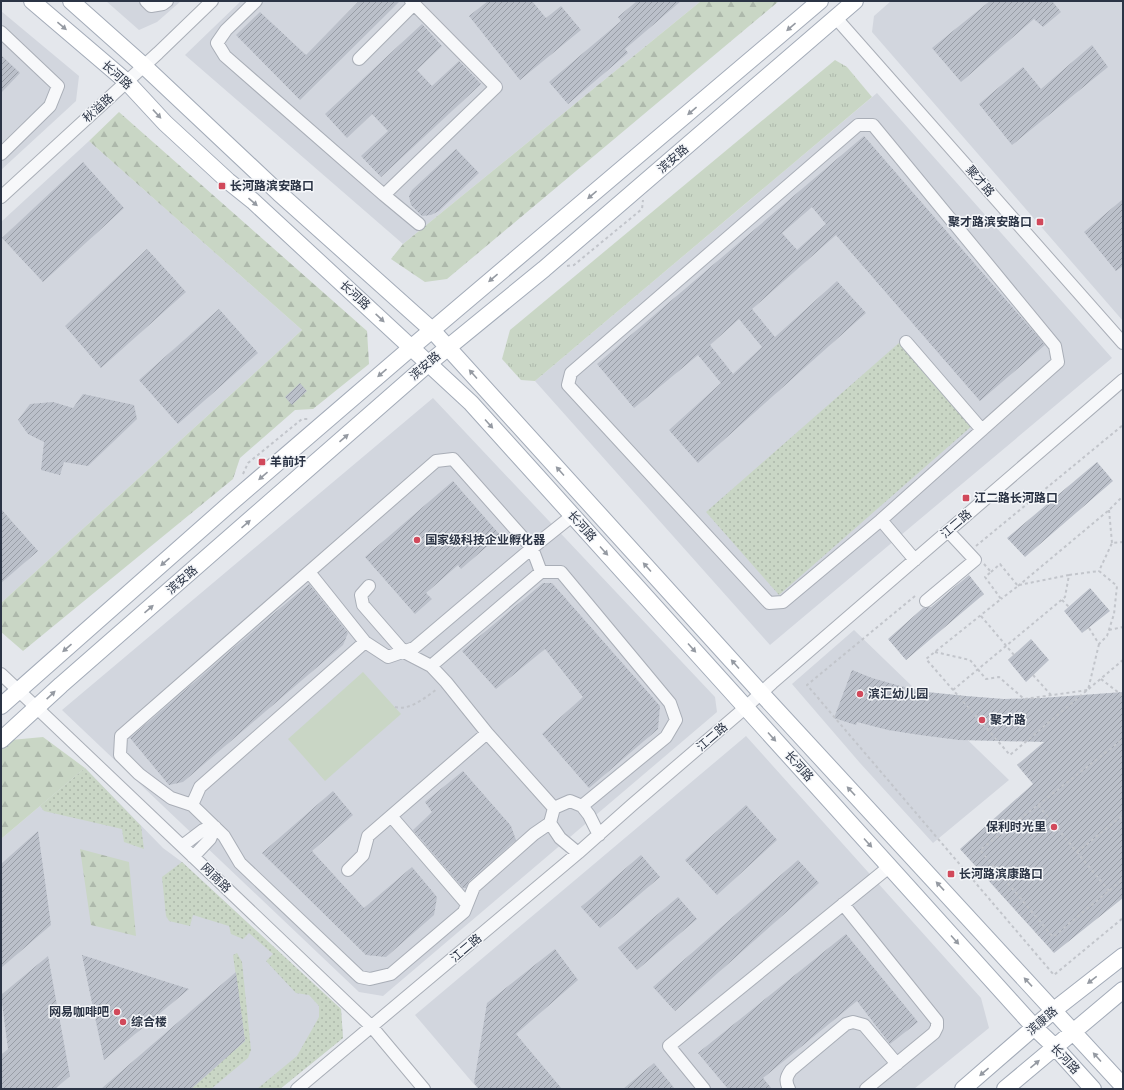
<svg xmlns="http://www.w3.org/2000/svg" width="1124" height="1090" viewBox="0 0 1124 1090" font-family="Rubik,'Noto Sans SC',sans-serif">
<style>
.built{fill:#d2d6de}
.grass{fill:url(#grass-dots)}
.forest{fill:url(#forest-firs)}
.park{fill:url(#park-tufts)}
.pitch{fill:#c9d6c5}
.building{fill:url(#building-hatch);fill-rule:evenodd}
.lines{fill:none;stroke-linecap:round;stroke-linejoin:round}
.minor-casing{stroke:#a9aeb7;stroke-width:14}
.major-casing{stroke:#a3abb8;stroke-width:18}
.path{stroke:#c2c5cb;stroke-width:2;stroke-dasharray:3 3;stroke-linecap:butt}
.minor{stroke:#f7f8fa;stroke-width:12}
.major{stroke:#fff;stroke-width:16}
.oneway{fill:#959aa2}
.poi-dot{fill:#d1495b;stroke:#f4f6f9;stroke-width:1.5}
.labels{text-anchor:middle;stroke-width:3;stroke-linejoin:round;paint-order:stroke}
.street-label{font-size:12px;fill:#2b3445;stroke:#f4f6f9}
.poi-label{font-size:12px;font-weight:bold;fill:#2b3445;stroke:#f4f6f9;text-anchor:start}
</style>
<defs>
<pattern id="grass-dots" width="8" height="8" patternUnits="userSpaceOnUse"><rect width="8" height="8" fill="#c9d6c5"/><path d="M2 2h.1M6 6h.1" fill="none" stroke="#adb8ab" stroke-width="1.8" stroke-linecap="round"/></pattern>
<pattern id="forest-firs" width="22" height="20" patternUnits="userSpaceOnUse"><rect width="22" height="20" fill="#c9d6c5"/><path d="M5 1l3.5 6h-7zM16 11l3.5 6h-7z" fill="#adb8ab"/></pattern>
<pattern id="park-tufts" width="24" height="20" patternUnits="userSpaceOnUse"><rect width="24" height="20" fill="#c9d6c5"/><path d="M3 7l-1-3M5 7V3M7 7l1-3M15 17l-1-3M17 17v-4M19 17l1-3" fill="none" stroke="#adb8ab"/></pattern>
<pattern id="building-hatch" width="6" height="6" patternUnits="userSpaceOnUse"><rect width="6" height="6" fill="#bbc0ca"/><path d="M-1 1l2-2M0 6l6-6M5 7l2-2" fill="none" stroke="#989da6"/></pattern>
</defs>
<rect width="100%" height="100%" fill="#e4e7ec"/>
<path class="built" d="M 106,1 L 181,1 L 157,22 L 139,30 Z
M 241,1 L 701,1 L 403,244 L 185,55 Z
M 891,1 L 1123,1 L 1123,321 L 872,32 L 874,16 Z
M 1,11 L 79,76 L 76,101 L 1,170 Z
M 877,93 L 1112,358 L 770,645 L 535,381 Z
M 89,141 L 302,330 L 1,603 L 1,222 Z
M 433,398 L 715,697 L 717,712 L 383,996 L 359,992 L 62,710 Z
M 854,630 L 1009,780 L 933,843 L 860,763 L 792,684 Z
M 746,736 L 981,998 L 989,1028 L 914,1089 L 478,1089 L 415,1015 Z
M 85,768 L 163,848 L 182,862 L 341,1009 L 343,1038 L 280,1089 L 1,1089 L 1,839 Z"/>
<path class="grass" d="M 900,342 L 973,425 L 779,595 L 706,512 Z
M 85,768 L 141,826 L 144,849 L 124,842 L 122,829 L 44,811 L 40,806 Z
M 182,862 L 341,1009 L 343,1038 L 280,1089 L 257,1089 L 297,1056 L 319,1017 L 319,1006 L 309,995 L 296,993 L 266,961 L 273,954 L 249,933 L 243,939 L 231,934 L 229,926 L 193,915 L 190,926 L 169,921 L 166,916 L 162,877 Z
M 237,953 L 242,962 L 251,1050 L 248,1058 L 211,1089 L 191,1089 L 245,1041 L 233,955 Z"/>
<path class="forest" d="M 701,1 L 779,1 L 447,279 L 425,282 L 391,259 L 403,244 Z
M 119,112 L 367,331 L 369,364 L 313,409 L 295,410 L 240,458 L 233,479 L 23,651 L 1,632 L 1,603 L 302,330 L 89,141 Z
M 43,737 L 85,768 L 1,839 L 1,749 L 11,740 Z
M 80,849 L 129,862 L 136,936 L 91,925 Z"/>
<path class="park" d="M 835,60 L 847,67 L 872,97 L 535,381 L 521,380 L 502,359 L 510,330 Z"/>
<path class="pitch" d="M 363,672 L 401,714 L 325,781 L 288,739 Z"/>
<path class="building" d="M 359,1 L 400,1 L 300,100 L 236,35 L 260,12 L 306,55 Z
M 488,1 L 532,1 L 546,18 L 561,6 L 581,30 L 520,80 L 469,16 Z
M 637,1 L 681,1 L 625,49 L 628,53 L 568,104 L 549,82 L 621,21 L 618,17 Z
M 990,1 L 1052,1 L 1061,12 L 1043,27 L 1034,19 L 961,82 L 932,48 Z
M 422,24 L 442,46 L 417,70 L 432,86 L 459,61 L 481,84 L 381,177 L 361,156 L 388,131 L 372,114 L 347,138 L 325,114 Z
M 1092,45 L 1108,67 L 1012,145 L 979,104 L 1023,67 L 1041,89 Z
M 1,55 L 20,73 L 1,93 Z
M 864,136 L 1045,345 L 980,401 L 836,235 L 752,309 L 775,337 L 837,281 L 866,313 L 698,463 L 669,430 L 721,383 L 698,355 L 634,408 L 597,364 ZM 812,207 L 826,224 L 797,250 L 782,233 ZM 739,319 L 762,347 L 733,374 L 710,345 Z
M 456,149 L 479,173 L 439,211 L 431,215 L 422,216 L 411,205 L 409,196 L 412,190 Z
M 83,162 L 124,208 L 43,282 L 2,238 Z
M 1123,199 L 1123,266 L 1116,271 L 1084,232 Z
M 147,249 L 186,292 L 101,368 L 65,326 Z
M 219,309 L 258,353 L 178,424 L 139,380 Z
M 300,383 L 307,391 L 292,405 L 285,397 Z
M 83,394 L 134,405 L 137,419 L 88,466 L 64,462 L 60,475 L 41,470 L 44,442 L 28,434 L 18,420 L 30,404 L 53,402 L 73,408 Z
M 1097,462 L 1113,481 L 1025,557 L 1007,538 Z
M 453,481 L 500,535 L 461,569 L 458,565 L 426,593 L 432,599 L 415,614 L 365,557 Z
M 1,509 L 38,551 L 1,583 Z
M 969,575 L 984,594 L 906,660 L 888,639 L 923,608 L 931,607 Z
M 543,583 L 552,583 L 660,706 L 658,729 L 589,788 L 542,734 L 583,697 L 545,649 L 496,689 L 462,651 Z
M 309,584 L 348,633 L 343,645 L 183,782 L 169,785 L 130,738 L 265,621 Z
M 1090,588 L 1110,611 L 1082,633 L 1064,611 Z
M 1031,639 L 1049,660 L 1026,682 L 1008,660 Z
M 852,670 L 872,678 L 900,686 L 927,692 L 966,696 L 1004,699 L 1041,698 L 1123,692 L 1123,898 L 1054,953 L 960,849 L 1033,784 L 1017,765 L 1044,742 L 959,740 L 920,735 L 888,730 L 857,722 L 856,725 L 834,718 Z
M 463,771 L 511,826 L 516,840 L 469,881 L 466,888 L 463,888 L 413,830 L 432,812 L 425,802 Z
M 333,791 L 353,815 L 312,851 L 364,908 L 412,867 L 437,897 L 434,915 L 386,957 L 366,955 L 262,853 Z
M 746,805 L 777,840 L 717,895 L 685,860 Z
M 38,831 L 51,925 L 1,968 L 1,864 Z
M 641,855 L 660,877 L 600,928 L 581,907 Z
M 798,860 L 819,883 L 675,1011 L 653,987 Z
M 678,897 L 697,919 L 637,970 L 618,948 Z
M 846,934 L 918,1022 L 890,1044 L 857,1001 L 763,1078 L 772,1089 L 728,1089 L 698,1053 Z
M 555,949 L 578,980 L 516,1034 L 562,1089 L 479,1089 L 474,1083 L 487,1003 Z
M 82,955 L 189,989 L 104,1060 Z
M 48,956 L 70,1076 L 55,1089 L 1,1089 L 1,1055 L 8,1049 L 1,995 Z
M 236,972 L 245,1041 L 191,1089 L 101,1089 Z
M 654,1063 L 675,1089 L 623,1089 Z"/>
<g class="lines">
<defs>
<path id="minor" d="M 146,1 L 151,6 L 163,4 L 167,1
M 256,1 L 226,30 L 217,43 L 225,56 L 384,195 L 496,87 L 411,1
M 836,18 L 1123,343
M 1,32 L 58,86 L 50,106 L 1,154
M 359,59 L 414,4
M 384,195 L 419,224
M 1,197 L 158,53 L 212,1
M 906,342 L 982,430
M 881,520 L 783,602 L 769,603 L 568,385 L 571,373 L 858,125 L 873,125 L 1055,346 L 1058,362 L 881,520 L 915,560
M 309,572 L 365,642 L 388,657 L 414,648 L 532,548 L 572,516
M 541,572 L 532,548 L 453,459 L 436,461 L 121,736 L 120,755 L 139,774 L 171,798 L 192,805 L 224,836 L 240,863 L 360,977 L 370,979 L 391,974 L 464,912 L 474,887 L 534,834 L 550,823
M 369,586 L 361,595 L 363,605 L 404,652 L 431,666
M 926,601 L 975,560 L 948,531
M 1,674 L 37,708 L 372,1027 L 424,1089
M 192,805 L 200,787 L 365,642
M 554,808 L 487,733 L 446,682 L 431,666 L 541,572 L 561,572 L 670,703 L 676,720 L 666,737 L 582,806
M 391,816 L 467,904
M 182,846 L 203,830 L 215,827 L 210,839 L 193,857
M 578,853 L 560,838 L 550,823 L 554,808 L 570,801 L 582,806 L 589,815 L 599,835
M 348,870 L 363,855 L 368,836 L 487,733
M 843,904 L 937,1021 L 937,1027 L 934,1033 L 866,1089
M 297,1089 L 578,853 L 632,805 L 745,708 L 772,683 L 1123,380
M 704,1089 L 669,1046 L 889,867
M 789,1089 C 785,1081 786,1077 791,1070 L 846,1024 L 853,1022 L 864,1025 L 897,1064"/>
<path id="major" d="M 32,1 L 127,82 L 165,123 L 228,181 L 253,201 L 471,403 L 1035,1028 L 1055,1047 L 1093,1089
M 71,1 L 144,66 L 279,193 L 432,330 L 761,693 L 1123,1086
M 1,706 L 233,501 L 412,347 L 820,1
M 1,740 L 61,685 L 429,363 L 544,269 L 855,1
M 963,1089 L 1054,1010 L 1123,956
M 1005,1089 L 1123,990"/>
</defs>
<use href="#minor" class="minor-casing"/>
<use href="#major" class="major-casing"/>
<path class="path" d="M 567,266 L 574,265 L 642,209 L 643,200
M 243,474 L 248,463 L 302,419 L 308,419
M 1109,510 L 1112,543
M 976,546 L 1123,425
M 984,564 L 991,572 L 985,577 L 1001,599 L 926,659 L 1010,755 L 1123,660
M 991,572 L 1000,564 L 1018,586 L 1001,599
M 1019,585 L 1069,575
M 1018,586 L 1109,510 L 1123,496
M 915,596 L 807,685 L 1054,975 L 1123,918
M 1062,600 L 1069,607
M 981,616 L 1014,655
M 1089,628 L 1099,644 L 1107,636 L 1114,614 L 1117,586 L 1099,571 L 1112,543 L 1123,542
M 1109,630 L 1123,627
M 935,652 L 970,660 L 986,679 L 999,677 L 1024,699 L 1088,690 L 1099,644
M 1033,675 L 1051,695
M 1101,679 L 1123,696
M 953,690 L 1065,597 L 1069,575 L 1099,571
M 395,707 C 410,711 426,697 437,689
M 1038,805 L 1123,739
M 1077,852 L 1123,815
M 1109,891 L 1038,805 L 980,850 L 1053,937 L 1123,879"/>
<use href="#minor" class="minor"/>
<use href="#major" class="major"/>
</g>
<defs><path id="oneway-solid" d="M-6-.8H1V-3.2L6.5 0L1 3.2V.8H-6Z"/></defs>
<g class="oneway">
<use href="#oneway-solid" transform="translate(62 26) rotate(40)"/>
<use href="#oneway-solid" transform="translate(791 27) rotate(139)"/>
<use href="#oneway-solid" transform="translate(692 111) rotate(140)"/>
<use href="#oneway-solid" transform="translate(157 114) rotate(47)"/>
<use href="#oneway-solid" transform="translate(592 195) rotate(140)"/>
<use href="#oneway-solid" transform="translate(253 202) rotate(41)"/>
<use href="#oneway-solid" transform="translate(493 278) rotate(140)"/>
<use href="#oneway-solid" transform="translate(380 318) rotate(43)"/>
<use href="#oneway-solid" transform="translate(382 373) rotate(139)"/>
<use href="#oneway-solid" transform="translate(473 374) rotate(-132)"/>
<use href="#oneway-solid" transform="translate(489 424) rotate(48)"/>
<use href="#oneway-solid" transform="translate(344 438) rotate(-41)"/>
<use href="#oneway-solid" transform="translate(560 471) rotate(-132)"/>
<use href="#oneway-solid" transform="translate(263 476) rotate(139)"/>
<use href="#oneway-solid" transform="translate(246 524) rotate(-41)"/>
<use href="#oneway-solid" transform="translate(604 551) rotate(48)"/>
<use href="#oneway-solid" transform="translate(165 562) rotate(139)"/>
<use href="#oneway-solid" transform="translate(647 567) rotate(-132)"/>
<use href="#oneway-solid" transform="translate(149 609) rotate(-41)"/>
<use href="#oneway-solid" transform="translate(67 648) rotate(139)"/>
<use href="#oneway-solid" transform="translate(692 648) rotate(48)"/>
<use href="#oneway-solid" transform="translate(735 664) rotate(-132)"/>
<use href="#oneway-solid" transform="translate(51 695) rotate(-43)"/>
<use href="#oneway-solid" transform="translate(772 737) rotate(48)"/>
<use href="#oneway-solid" transform="translate(851 791) rotate(-133)"/>
<use href="#oneway-solid" transform="translate(868 843) rotate(48)"/>
<use href="#oneway-solid" transform="translate(940 886) rotate(-133)"/>
<use href="#oneway-solid" transform="translate(955 940) rotate(48)"/>
<use href="#oneway-solid" transform="translate(1092 980) rotate(142)"/>
<use href="#oneway-solid" transform="translate(1028 982) rotate(-133)"/>
<use href="#oneway-solid" transform="translate(1097 1057) rotate(-132)"/>
<use href="#oneway-solid" transform="translate(1035 1064) rotate(-40)"/>
<use href="#oneway-solid" transform="translate(984 1072) rotate(140)"/>
</g>
<g class="poi-dot">
<rect x="218" y="182" width="8" height="8" rx="2"/>
<rect x="1036" y="218" width="8" height="8" rx="2"/>
<rect x="258" y="458" width="8" height="8" rx="2"/>
<rect x="962" y="494" width="8" height="8" rx="2"/>
<circle cx="417" cy="540" r="4"/>
<circle cx="860" cy="694" r="4"/>
<circle cx="982" cy="720" r="4"/>
<circle cx="1054" cy="827" r="4"/>
<rect x="947" y="870" width="8" height="8" rx="2"/>
<circle cx="117" cy="1012" r="4"/>
<circle cx="123" cy="1022" r="4"/>
</g>
<g class="labels">
<g class="street-label">
<text transform="translate(117 75) rotate(42)" y="4">长河路</text>
<text transform="translate(98 108) rotate(-42)" y="4">秋溢路</text>
<text transform="translate(673 159) rotate(-41)" y="4">滨安路</text>
<text transform="translate(980 181) rotate(49)" y="4">聚才路</text>
<text transform="translate(355 295) rotate(43)" y="4">长河路</text>
<text transform="translate(425 366) rotate(-41)" y="4">滨安路</text>
<text transform="translate(956 524) rotate(-41)" y="4">江二路</text>
<text transform="translate(582 526) rotate(48)" y="4">长河路</text>
<text transform="translate(182 580) rotate(-41)" y="4">滨安路</text>
<text transform="translate(712 737) rotate(-41)" y="4">江二路</text>
<text transform="translate(799 766) rotate(48)" y="4">长河路</text>
<text transform="translate(216 878) rotate(44)" y="4">网商路</text>
<text transform="translate(466 948) rotate(-40)" y="4">江二路</text>
<text transform="translate(1042 1021) rotate(-41)" y="4">滨康路</text>
<text transform="translate(1065 1059) rotate(47)" y="4">长河路</text>
</g>
<g class="poi-label">
<text x="230" y="190">长河路滨安路口</text>
<text x="1032" y="226" text-anchor="end">聚才路滨安路口</text>
<text x="270" y="466">羊前圩</text>
<text x="974" y="502">江二路长河路口</text>
<text x="425" y="544">国家级科技企业孵化器</text>
<text x="868" y="698">滨汇幼儿园</text>
<text x="990" y="724">聚才路</text>
<text x="1046" y="831" text-anchor="end">保利时光里</text>
<text x="959" y="878">长河路滨康路口</text>
<text x="109" y="1016" text-anchor="end">网易咖啡吧</text>
<text x="131" y="1026">综合楼</text>
</g>
</g>
<rect width="1124" height="1090" fill="none" stroke="#2b3445" stroke-width="4"/>
</svg>
